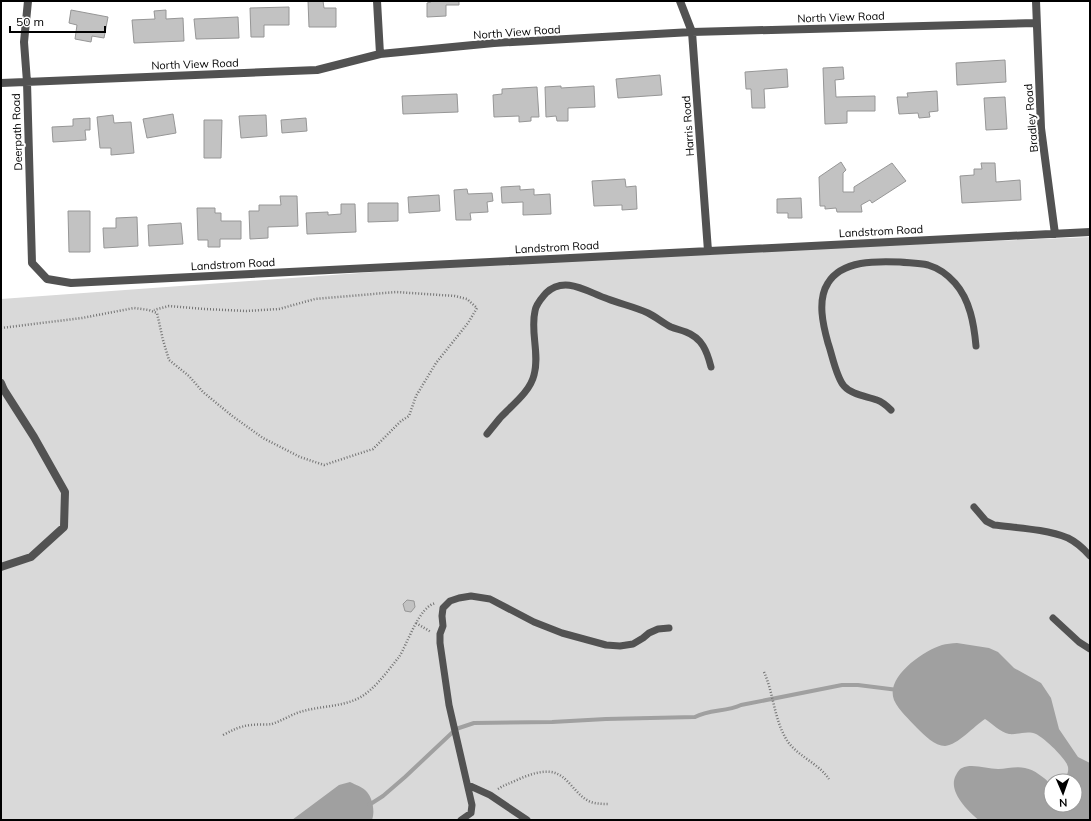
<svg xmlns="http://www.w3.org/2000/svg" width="1091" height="821" viewBox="0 0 1091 821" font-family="Mulish,sans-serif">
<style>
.green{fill:#d9d9d9;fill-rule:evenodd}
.water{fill:#a0a0a0}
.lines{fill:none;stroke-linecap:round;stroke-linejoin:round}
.stream{stroke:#a0a0a0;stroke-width:4}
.building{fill:#c2c2c2;stroke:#969696}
.path{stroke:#747474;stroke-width:2.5;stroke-dasharray:1 2;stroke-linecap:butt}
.lane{stroke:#525252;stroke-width:7}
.street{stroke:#525252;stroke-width:8}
.labels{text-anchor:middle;stroke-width:4;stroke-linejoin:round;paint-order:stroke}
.street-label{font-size:11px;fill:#000;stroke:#fff}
</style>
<rect width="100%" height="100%" fill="#fff"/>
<path class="green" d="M 1090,237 L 1090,820 L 1,820 L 1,299 L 566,258 ZM 1051,781 L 1075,781 L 1075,805 L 1051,805 Z"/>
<path class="water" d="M 957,643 L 989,648 L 998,652 L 1014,668 L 1041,683 L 1051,698 L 1059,729 L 1078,757 L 1090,763 L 1090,820 L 979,820 C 968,811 947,791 956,775 C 957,773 959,769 962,768 C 972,763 987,769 998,769 C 1007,769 1016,766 1025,768 C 1035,770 1043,777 1051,784 L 1051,805 L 1075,805 L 1075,781 L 1062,781 C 1066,777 1069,773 1068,767 C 1066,758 1044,738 1036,734 C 1027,730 1018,735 1009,734 C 1000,732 993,724 985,719 C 974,726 958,745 945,746 C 935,746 924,735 917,728 C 909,719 899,711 894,700 C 885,677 923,651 942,645 C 946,644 952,643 957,643 Z
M 350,782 C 356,785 363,787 367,792 C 373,799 375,812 372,820 L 292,820 L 339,785 Z"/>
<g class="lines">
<path class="stream" d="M 369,805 L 383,796 L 405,777 L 456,729 L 474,723 L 552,722 L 606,719 L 695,717 C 709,709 726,712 741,705 L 842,685 L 858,685 L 898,690"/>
</g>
<path class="building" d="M 308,1 L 323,1 L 324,8 L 336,8 L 336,27 L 309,27 Z
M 431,1 L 467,1 L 459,1 L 459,5 L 446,5 L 446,16 L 427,17 L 427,3 L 431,2 Z
M 289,7 L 289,25 L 264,25 L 264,37 L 251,37 L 250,8 Z
M 71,10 L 108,17 L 104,38 L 92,36 L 91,42 L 75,39 L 77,25 L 69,23 Z
M 166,10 L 166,19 L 183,18 L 184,41 L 134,43 L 132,20 L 155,19 L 154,11 Z
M 238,17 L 239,38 L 196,39 L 194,19 Z
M 1005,60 L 1006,82 L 957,85 L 956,63 Z
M 843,67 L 844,79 L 835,80 L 836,97 L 875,96 L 875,111 L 847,111 L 847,123 L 825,124 L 823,68 Z
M 787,69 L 788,87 L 764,89 L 765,108 L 752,108 L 751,89 L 746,89 L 745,72 Z
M 660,75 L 662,95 L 618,98 L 616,79 Z
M 561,86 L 561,88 L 594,86 L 595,107 L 568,108 L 568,121 L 557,121 L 556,116 L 546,117 L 545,87 Z
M 537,87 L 539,117 L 531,117 L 531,121 L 519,122 L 519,116 L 494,117 L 493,95 L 502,94 L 502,89 Z
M 937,91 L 938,111 L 929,112 L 930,117 L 919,118 L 918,113 L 899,114 L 897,97 L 908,97 L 907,93 Z
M 457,94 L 458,112 L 403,114 L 402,96 Z
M 1005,97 L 1007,129 L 986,130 L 984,98 Z
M 173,114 L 176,133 L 147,138 L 143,119 Z
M 113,115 L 114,123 L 131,122 L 134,153 L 111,155 L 111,148 L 100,148 L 97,117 Z
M 266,115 L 267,136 L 241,138 L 239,116 Z
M 90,118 L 90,130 L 85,130 L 86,140 L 53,142 L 52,127 L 73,126 L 73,119 Z
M 306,118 L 307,131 L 282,133 L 281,120 Z
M 204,120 L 222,120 L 221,158 L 204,158 Z
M 841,162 L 846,170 L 843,173 L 843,192 L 854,192 L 854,187 L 892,163 L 906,181 L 872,203 L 870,200 L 861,205 L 862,212 L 837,212 L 836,208 L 825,209 L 825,206 L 820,206 L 819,177 Z
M 981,163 L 995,163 L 996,182 L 1020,180 L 1021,200 L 962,203 L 960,176 L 974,175 L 974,169 L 982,169 Z
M 625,179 L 626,187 L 636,186 L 637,209 L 622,210 L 622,205 L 594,206 L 592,181 Z
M 520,186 L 520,190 L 534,189 L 534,195 L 550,194 L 551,214 L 523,215 L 523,202 L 502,203 L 501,187 Z
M 467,189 L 468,194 L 492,193 L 493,201 L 487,202 L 488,212 L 470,213 L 471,220 L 456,220 L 454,190 Z
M 439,195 L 440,211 L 409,213 L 408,197 Z
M 280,196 L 297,196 L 298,226 L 268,227 L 268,238 L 250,239 L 249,211 L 259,211 L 259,205 L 281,205 Z
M 801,198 L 802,218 L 788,218 L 788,213 L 777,213 L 777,199 Z
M 368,203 L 398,203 L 398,221 L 368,222 Z
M 341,204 L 355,204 L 356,232 L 307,234 L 306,213 L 328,212 L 328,215 L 341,214 Z
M 197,208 L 215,208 L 215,213 L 221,213 L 221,221 L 241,221 L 241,239 L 220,239 L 220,247 L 208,247 L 208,240 L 198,240 Z
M 68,211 L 90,211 L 90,252 L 69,252 Z
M 137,217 L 138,246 L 104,248 L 103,228 L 116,228 L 116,218 Z
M 181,223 L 183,244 L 149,246 L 148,225 Z
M 407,600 L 414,601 L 415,607 L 411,612 L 405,611 L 403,604 Z"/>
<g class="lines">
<path class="path" d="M 1,328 L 82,318 L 134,308 L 149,310 L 157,313 L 163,340 L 169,360 L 189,376 L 203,392 L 231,415 L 263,438 L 300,457 L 324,465 L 373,449 L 401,421 L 409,416 L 416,396 L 436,363 L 468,323 L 477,308 L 467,299 L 455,296 L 396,292 L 315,299 L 279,309 L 246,311 L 205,309 L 169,306 L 154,310
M 416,623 L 431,632
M 764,672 C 774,694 774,721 788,742 C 799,757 818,763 829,779
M 223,735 C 233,730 240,726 251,725 C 258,724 266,725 272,724 C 281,721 289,716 297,713 C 322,704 349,709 369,691 C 380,682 390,668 399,657 C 408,643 419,606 436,603
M 498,789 L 503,786 C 518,780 535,770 551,772 C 568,774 575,796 591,802 C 597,804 603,804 609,804"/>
<path class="lane" d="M 891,410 C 887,406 883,402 877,400 C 866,396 852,395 844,386 C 836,377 832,354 828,343 C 823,325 817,300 828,283 C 842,260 877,261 900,262 C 909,263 919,263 928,265 C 938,268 948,275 955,283 C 970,300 974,324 976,346
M 487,434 C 491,429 496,423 500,418 C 512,405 530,392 534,375 C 540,354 530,332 535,311 C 536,304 541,299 546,293 C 565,275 587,292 608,299 C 621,304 635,307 648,313 C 656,317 663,323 671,327 C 676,329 681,330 686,332 C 702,338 707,351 711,367
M 974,507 L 986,521 L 994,525 C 1018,528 1046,529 1068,538 C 1076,542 1084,549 1090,556
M 1053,618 L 1079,642 L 1090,649
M 468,785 L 490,795 L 527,820
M 461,820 L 471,813 L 472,805 L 449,705 L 440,643 L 440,634 L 443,626 L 442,616 L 443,608 L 450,601 L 459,598 L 471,596 L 490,599 L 534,622 L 562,633 L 606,645 L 620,646 L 633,644 L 643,638 L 649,633 L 658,629 L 669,628"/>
<path class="street" d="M 28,1 L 24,42 L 27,82 L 32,263 L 47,279 L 71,283 L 1090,232
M 377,1 L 380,54
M 680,1 L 692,32 L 708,251
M 1036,1 L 1041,128 L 1055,234
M 1,83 L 317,70 L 380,54 L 494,43 L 692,32 L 1036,23
M 1,383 L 4,390 L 34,437 L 65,492 L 64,527 L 31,557 L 1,567"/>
</g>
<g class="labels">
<g class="street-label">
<text transform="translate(841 17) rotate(-2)" y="4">North View Road</text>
<text transform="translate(517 32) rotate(-4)" y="4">North View Road</text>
<text transform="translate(195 64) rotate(-2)" y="4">North View Road</text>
<text transform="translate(1031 118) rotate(-95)" y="4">Bradley Road</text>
<text transform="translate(688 126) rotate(-94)" y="4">Harris Road</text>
<text transform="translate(17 132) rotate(-92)" y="4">Deerpath Road</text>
<text transform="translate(881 231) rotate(-3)" y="4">Landstrom Road</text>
<text transform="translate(557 247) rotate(-3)" y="4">Landstrom Road</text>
<text transform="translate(233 264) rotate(-3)" y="4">Landstrom Road</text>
</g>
</g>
<rect width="1091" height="821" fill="none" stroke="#000000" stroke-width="4"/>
<g transform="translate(1063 793) rotate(178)"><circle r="19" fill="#ffffff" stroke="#999999"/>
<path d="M0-3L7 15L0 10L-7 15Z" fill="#000000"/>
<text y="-6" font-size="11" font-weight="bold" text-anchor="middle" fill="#000000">N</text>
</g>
<path d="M10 26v6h95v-6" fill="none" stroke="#000000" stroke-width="2"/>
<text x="16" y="26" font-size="12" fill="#000000" stroke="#ffffff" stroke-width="3" paint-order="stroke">50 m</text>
</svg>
